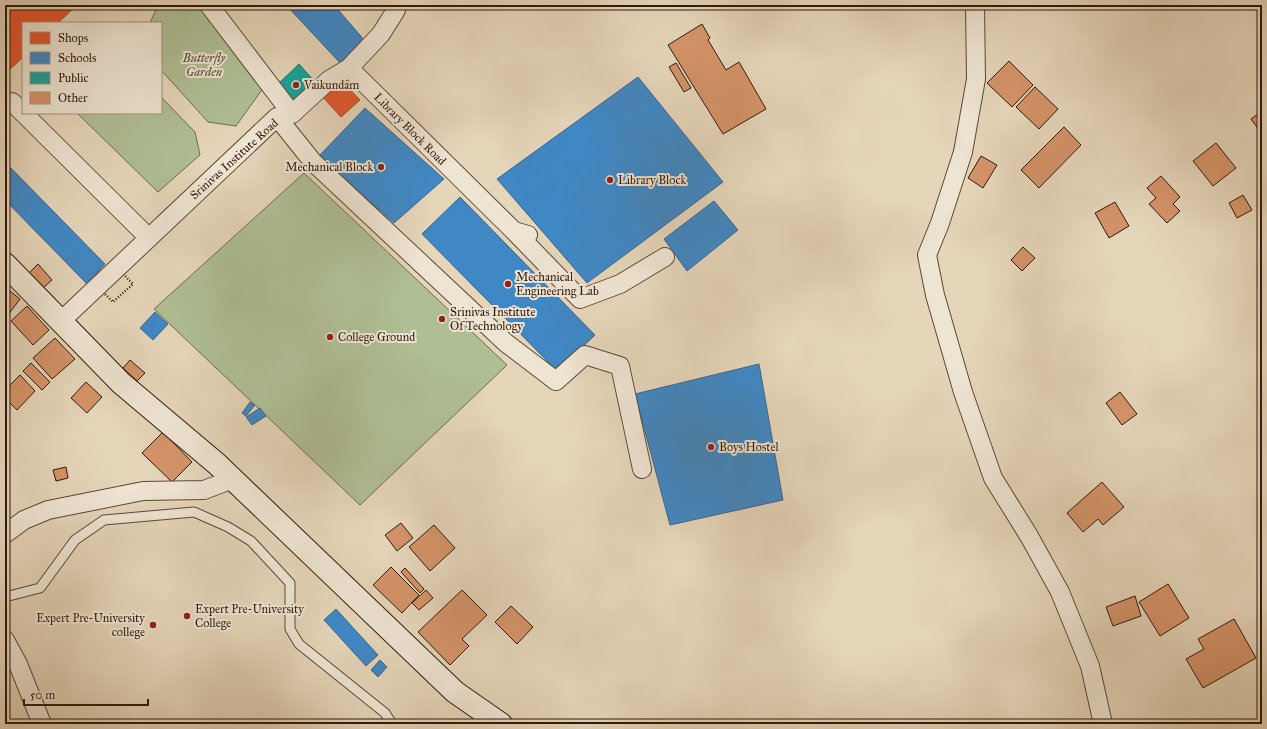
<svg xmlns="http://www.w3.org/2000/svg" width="1267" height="729" viewBox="0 0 1267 729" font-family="'IM FELL Great Primer',serif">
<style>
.green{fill:#afbe94;stroke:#6f6c50}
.shops{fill:#e4572e;stroke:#ae4424}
.schools{fill:#3f88c5;stroke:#3a678e}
.public{fill:#17a398;stroke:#1e7a6e}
.building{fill:#d49368;stroke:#2f190d}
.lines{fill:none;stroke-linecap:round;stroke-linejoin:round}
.service-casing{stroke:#5c4838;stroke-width:11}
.minor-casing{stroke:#5c4838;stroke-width:20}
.secondary-casing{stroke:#2f190d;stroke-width:24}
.path{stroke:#2f190d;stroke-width:2.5;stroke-dasharray:1 2;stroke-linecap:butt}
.service{stroke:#eee4d2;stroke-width:9}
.minor{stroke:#eee4d2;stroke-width:18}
.secondary{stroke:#eee4d2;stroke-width:22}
.poi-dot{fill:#8f2418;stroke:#eee4d2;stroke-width:1.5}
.labels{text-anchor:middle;stroke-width:4;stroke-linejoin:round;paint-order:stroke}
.park-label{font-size:12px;font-style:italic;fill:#554b36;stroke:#eee4d2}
.poi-label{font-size:12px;fill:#2f190d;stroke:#eee4d2;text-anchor:start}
.street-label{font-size:12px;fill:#2f190d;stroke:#eee4d2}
</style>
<rect width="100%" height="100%" fill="#e5d5b9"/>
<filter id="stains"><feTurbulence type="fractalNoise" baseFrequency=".005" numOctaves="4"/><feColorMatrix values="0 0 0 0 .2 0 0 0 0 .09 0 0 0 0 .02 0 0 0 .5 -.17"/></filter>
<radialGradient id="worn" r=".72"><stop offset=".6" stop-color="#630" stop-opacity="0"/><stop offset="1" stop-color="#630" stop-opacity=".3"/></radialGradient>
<path class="green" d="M 158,5 L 198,5 L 266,84 L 236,126 L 208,122 L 161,70 L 161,23 L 150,23 Z
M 161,97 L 195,132 L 200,155 L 158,192 L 77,113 L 161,113 Z
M 304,173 L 507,365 L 360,505 L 154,309 Z"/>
<path class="shops" d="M 15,5 L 77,5 L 58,23 L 23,23 L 23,57 L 5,74 L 5,14 Z
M 340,79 L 360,100 L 341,117 L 322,96 Z"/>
<path class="schools" d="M 286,5 L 334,5 L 365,41 L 342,65 Z
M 638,77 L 723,182 L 587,283 L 497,179 Z
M 365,108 L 444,179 L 394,223 L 319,156 Z
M 5,162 L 105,264 L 87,284 L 5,200 Z
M 460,197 L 595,335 L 557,371 L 422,234 Z
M 714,201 L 738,230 L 687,271 L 664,239 Z
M 155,312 L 168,324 L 153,340 L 140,328 Z
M 759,364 L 783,500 L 670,525 L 635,394 Z
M 250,402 L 255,405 L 246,416 L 242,413 Z
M 260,408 L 266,416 L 252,425 L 246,417 Z
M 336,609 L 378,655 L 366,666 L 324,620 Z
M 380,660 L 387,667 L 378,677 L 371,670 Z"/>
<path class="public" d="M 299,64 L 316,83 L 293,106 L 276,86 Z"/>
<path class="building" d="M 702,24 L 710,38 L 708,40 L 726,70 L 739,62 L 766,109 L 723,134 L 668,45 Z
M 1009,61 L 1033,85 L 1012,107 L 987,83 Z
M 676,63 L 691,88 L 684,92 L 669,67 Z
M 1035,87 L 1058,109 L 1039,129 L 1016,107 Z
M 1262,111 L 1262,134 L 1251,119 Z
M 1064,127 L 1081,145 L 1039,188 L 1021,170 Z
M 1216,143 L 1236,168 L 1213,186 L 1193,161 Z
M 981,156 L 997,165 L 983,188 L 968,178 Z
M 1161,176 L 1180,197 L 1173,204 L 1180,211 L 1167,223 L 1149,204 L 1156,198 L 1147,188 Z
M 1243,195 L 1252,210 L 1237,218 L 1229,203 Z
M 1115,202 L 1129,226 L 1109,238 L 1095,213 Z
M 1023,247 L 1035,258 L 1022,271 L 1011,260 Z
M 38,264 L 52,280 L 43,288 L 29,273 Z
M 5,287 L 20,299 L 5,319 Z
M 27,306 L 49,330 L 33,345 L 11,321 Z
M 55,338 L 75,359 L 52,379 L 33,358 Z
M 130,360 L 145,373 L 137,381 L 123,368 Z
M 31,363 L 50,382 L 42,390 L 23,371 Z
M 20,375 L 35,391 L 17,410 L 5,398 L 5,390 Z
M 86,382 L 102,397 L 87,413 L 71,398 Z
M 1120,392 L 1137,414 L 1122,425 L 1106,403 Z
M 163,432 L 192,462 L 172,482 L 142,453 Z
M 66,467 L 68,478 L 56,481 L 53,470 Z
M 1102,482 L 1124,507 L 1103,525 L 1098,519 L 1083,532 L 1067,513 Z
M 401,523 L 413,538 L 397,551 L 385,535 Z
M 434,525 L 455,548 L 430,571 L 409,547 Z
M 391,567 L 419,595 L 402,613 L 373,585 Z
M 405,568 L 424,589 L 420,593 L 401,572 Z
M 1168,584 L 1189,618 L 1160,636 L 1139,602 Z
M 426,590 L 433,598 L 419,610 L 412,603 Z
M 462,590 L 487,615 L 462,639 L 469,646 L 450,665 L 418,632 Z
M 1135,596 L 1141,616 L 1113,626 L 1106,607 Z
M 511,606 L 533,627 L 517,644 L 495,622 Z
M 1234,619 L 1256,658 L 1203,688 L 1186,659 L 1204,649 L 1198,639 Z"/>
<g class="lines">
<defs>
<path id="service" d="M 5,597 L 40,588 L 75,540 L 104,520 L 194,512 L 228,527 L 251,541 L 290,583 L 290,629 L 299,644 L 385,713 L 392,724"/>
<path id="minor" d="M 975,5 L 976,79 L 963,152 L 940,223 L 927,255 L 935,295 L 963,392 L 993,478 L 1029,536 L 1060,592 L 1090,666 L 1103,724
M 349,68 L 381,34 L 396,10
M 12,102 L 148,237
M 292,114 L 329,80 L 349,68 L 514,231 L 528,235
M 277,117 L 313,162 L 506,343 L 556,381 L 585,355 L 620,366 L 642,469
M 514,231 L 580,299 L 620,284 L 665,257
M 61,321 L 277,117 L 292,114 L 209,5
M 5,534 L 24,520 L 48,510 L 143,491 L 204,490 L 233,479
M 5,640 L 18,664 L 42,724"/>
<path id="secondary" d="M 5,264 L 121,383 L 217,464 L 455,692 L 501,724"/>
</defs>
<use href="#service" class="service-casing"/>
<use href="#minor" class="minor-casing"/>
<use href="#secondary" class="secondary-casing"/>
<path class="path" d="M 121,272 L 133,284 L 113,302 L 101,290 Z"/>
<use href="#service" class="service"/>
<use href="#minor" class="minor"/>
<use href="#secondary" class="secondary"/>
</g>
<g class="poi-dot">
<circle cx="296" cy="85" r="4"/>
<circle cx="381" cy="167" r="4"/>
<circle cx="610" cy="180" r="4"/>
<circle cx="508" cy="284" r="4"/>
<circle cx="442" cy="319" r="4"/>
<circle cx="330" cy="337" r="4"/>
<circle cx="711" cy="447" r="4"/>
<circle cx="187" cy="616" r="4"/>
<circle cx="153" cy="625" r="4"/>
</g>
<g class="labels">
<g class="park-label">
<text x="204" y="62">Butterfly<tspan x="204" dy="14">Garden</tspan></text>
</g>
<g class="poi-label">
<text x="304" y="89">Vaikundam</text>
<text x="373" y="171" text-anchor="end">Mechanical Block</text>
<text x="618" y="184">Library Block</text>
<text x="516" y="281">Mechanical<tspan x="516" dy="14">Engineering Lab</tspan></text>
<text x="450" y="316">Srinivas Institute<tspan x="450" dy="14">Of Technology</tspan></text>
<text x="338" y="341">College Ground</text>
<text x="719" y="451">Boys Hostel</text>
<text x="195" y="613">Expert Pre-University<tspan x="195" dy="14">College</tspan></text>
<text x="145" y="622" text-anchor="end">Expert Pre-University<tspan x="145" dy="14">college</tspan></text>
</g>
<g class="street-label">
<text transform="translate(410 129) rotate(45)" y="4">Library Block Road</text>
<text transform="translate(234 159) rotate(-42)" y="4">Srinivas Institute Road</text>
</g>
</g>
<rect width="1267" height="729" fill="none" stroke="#e5d5b9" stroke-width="20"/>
<rect x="6" y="6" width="1255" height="717" fill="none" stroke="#2f190d" stroke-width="2"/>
<rect x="10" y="10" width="1247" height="709" fill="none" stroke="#2f190d"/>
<rect x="22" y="22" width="140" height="92" fill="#eee4d2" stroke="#a29383"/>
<rect x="30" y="32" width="20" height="12" fill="#e4572e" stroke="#a29383"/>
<text x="58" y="42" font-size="12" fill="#2f190d">Shops</text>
<rect x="30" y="52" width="20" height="12" fill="#3f88c5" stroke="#a29383"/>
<text x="58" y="62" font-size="12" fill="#2f190d">Schools</text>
<rect x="30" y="72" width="20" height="12" fill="#17a398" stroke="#a29383"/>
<text x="58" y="82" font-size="12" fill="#2f190d">Public</text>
<rect x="30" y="92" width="20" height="12" fill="#d49368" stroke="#a29383"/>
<text x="58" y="102" font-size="12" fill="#2f190d">Other</text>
<path d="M24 699v6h124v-6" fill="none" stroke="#2f190d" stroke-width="2"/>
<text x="30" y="699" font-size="12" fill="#2f190d" stroke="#eee4d2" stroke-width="3" paint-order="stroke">50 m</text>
<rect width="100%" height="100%" filter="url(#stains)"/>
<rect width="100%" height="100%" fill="url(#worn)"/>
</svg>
